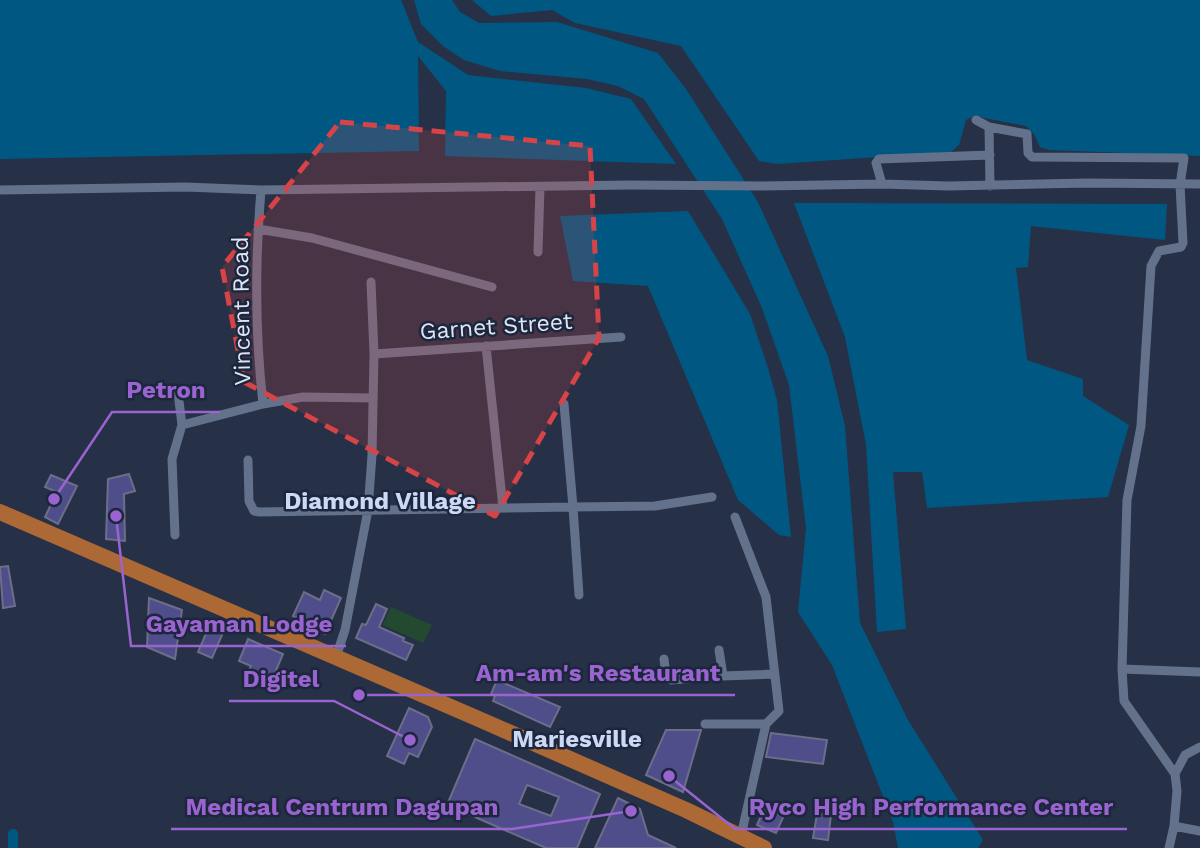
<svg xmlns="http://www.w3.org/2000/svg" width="1200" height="848" viewBox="0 0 1200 848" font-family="'Work Sans',sans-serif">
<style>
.green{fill:#234a30}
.water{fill:#005882}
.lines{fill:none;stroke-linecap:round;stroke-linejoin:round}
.canal{stroke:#005882;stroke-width:10}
.building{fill:#4f4e8b;stroke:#6c6e89;stroke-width:2;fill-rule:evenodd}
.minor{stroke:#64718a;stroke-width:9}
.trunk{stroke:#ac6835;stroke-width:16}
.marked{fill:#d74447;fill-opacity:0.2;stroke:#d74447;stroke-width:5;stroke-dasharray:14 9;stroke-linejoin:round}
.labels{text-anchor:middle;stroke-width:5;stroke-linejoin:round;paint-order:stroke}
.street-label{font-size:23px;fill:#dfe6f5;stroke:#1c263c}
.neighbourhood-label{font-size:24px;font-weight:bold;fill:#cdd8f4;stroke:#1c263c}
.leader{fill:none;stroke:#9964cf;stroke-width:2.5}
.callout-dot{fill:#9964cf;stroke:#1c263c;stroke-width:2.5}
.callout-label{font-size:24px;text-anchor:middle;font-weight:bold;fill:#9964cf;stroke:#1c263c;stroke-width:5;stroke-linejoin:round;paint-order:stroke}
</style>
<rect width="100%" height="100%" fill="#263046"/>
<path class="green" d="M 391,607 L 432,625 L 423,643 L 383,625 Z"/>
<path class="water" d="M 0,0 L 401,0 L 418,42 L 468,75 L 586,88 L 631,99 L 676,164 L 445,156 L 446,91 L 418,56 L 419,151 L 0,159 Z
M 414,0 L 452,0 L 460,12 L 479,23 L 557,22 L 658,53 L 686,89 L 758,202 L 828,356 L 845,426 L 860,623 L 908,720 L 983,840 L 978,848 L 898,848 L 893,822 L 832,665 L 798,612 L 806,528 L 789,385 L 762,308 L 722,219 L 644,99 L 618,86 L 587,79 L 500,71 L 464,60 L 443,46 L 421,24 Z
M 472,0 L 1200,0 L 1200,156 L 1049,150 L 1040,147 L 1034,134 L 1026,126 L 974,116 L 966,120 L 959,145 L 951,152 L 777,164 L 759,161 L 681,46 L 575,23 L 552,10 L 491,16 Z
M 794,203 L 1167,204 L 1165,240 L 1031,226 L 1028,267 L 1016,268 L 1027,360 L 1083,379 L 1083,396 L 1129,425 L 1108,497 L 927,508 L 922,472 L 893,472 L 906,629 L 877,632 L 866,445 L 845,337 Z
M 688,211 L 750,314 L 768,368 L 777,400 L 791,537 L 779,535 L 738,500 L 648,286 L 573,281 L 560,216 Z"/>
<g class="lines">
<path class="canal" d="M 13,834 L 13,848"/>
</g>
<path class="building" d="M 129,474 L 135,491 L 124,494 L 125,541 L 106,539 L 108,479 Z
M 51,475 L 77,486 L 58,524 L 45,517 L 57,492 L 45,487 Z
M 8,566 L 15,606 L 3,608 L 0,567 Z
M 324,590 L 341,598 L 325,634 L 293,616 L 304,592 L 320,600 Z
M 149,598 L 182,610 L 175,659 L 147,647 Z
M 376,604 L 387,609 L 379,627 L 404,638 L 403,641 L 413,645 L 406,660 L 356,638 L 362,624 L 366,625 Z
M 211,622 L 225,628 L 212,658 L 198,652 Z
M 248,639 L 283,654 L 272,680 L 249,670 L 251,666 L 239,661 Z
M 497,680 L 560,707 L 550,727 L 493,701 L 495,696 L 491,694 Z
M 409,708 L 428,717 L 432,727 L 418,757 L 409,753 L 404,764 L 387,756 Z
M 666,730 L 701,730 L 683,792 L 646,775 Z
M 771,733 L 827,740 L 823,764 L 766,757 Z
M 475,739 L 600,794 L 577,848 L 546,848 L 447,805 ZM 527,785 L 559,797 L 551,816 L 519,804 Z
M 618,798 L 640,809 L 648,835 L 676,848 L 595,848 Z
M 766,804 L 785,813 L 776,833 L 757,825 Z
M 817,814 L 831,815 L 828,840 L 813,838 Z"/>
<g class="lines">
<path class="minor" d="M 976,120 L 989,127
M 882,184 L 876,163 L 879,159 L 990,155
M 990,186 L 989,127 L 1027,134 L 1028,153 L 1032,157 L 1184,158 L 1180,185 L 1183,243 L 1181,247 L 1159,251 L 1151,266 L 1141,426 L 1127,500 L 1122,669 L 1200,672
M 0,190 L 185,187 L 261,190 L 629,185 L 764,186 L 882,184 L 948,186 L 1087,183 L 1200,184
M 261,190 C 255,261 255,333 263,404
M 258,229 L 312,238 L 492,287
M 538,252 L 540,187
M 486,346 L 503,508
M 374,354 L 621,337
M 564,404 L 573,507 L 655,506 L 712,497
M 182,425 L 263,404 L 303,397 L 373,398
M 248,460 L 249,501 L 254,511 L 259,512 L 573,507 L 579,595
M 735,517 L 766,597 L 779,711 L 766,724 L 741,836
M 175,535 L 172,459 L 182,425 L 178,393
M 719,650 L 723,676 L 774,674
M 336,657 L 345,630 L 368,510 L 372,455 L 374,354 L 371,282
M 664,659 L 666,676 L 671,680 L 723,676
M 1122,669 L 1124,701 L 1175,774 L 1177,791 L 1174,826 L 1169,848
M 705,724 L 766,724
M 1175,774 L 1185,755 L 1200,747
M 1174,826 L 1200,831"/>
<path class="trunk" d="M 0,512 L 481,720 L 686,810 L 764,848"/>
</g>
<path class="marked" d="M 340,122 L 590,146 L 599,338 L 495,516 L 244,382 L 222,267 Z"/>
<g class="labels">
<g class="street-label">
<text transform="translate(241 311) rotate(-91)" y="8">Vincent Road</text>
<text transform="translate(496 326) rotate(-4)" y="8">Garnet Street</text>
</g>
<g class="neighbourhood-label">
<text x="380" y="509">Diamond Village</text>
<text x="577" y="747">Mariesville</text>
</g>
</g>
<path class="leader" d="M54 499L112 412H220M116 516L131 646H346M359 695L462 695H735M410 740L334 701H229M669 776L735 829H1127M631 811L512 829H171"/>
<g class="callout-dot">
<circle cx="54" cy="499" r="7"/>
<circle cx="116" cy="516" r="7"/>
<circle cx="359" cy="695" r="7"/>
<circle cx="410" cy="740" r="7"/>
<circle cx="669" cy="776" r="7"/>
<circle cx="631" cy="811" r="7"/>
</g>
<g class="callout-label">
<text x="166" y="398">Petron</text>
<text x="239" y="632">Gayaman Lodge</text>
<text x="598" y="681">Am-am's Restaurant</text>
<text x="281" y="687">Digitel</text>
<text x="931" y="815">Ryco High Performance Center</text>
<text x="342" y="815">Medical Centrum Dagupan</text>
</g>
</svg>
